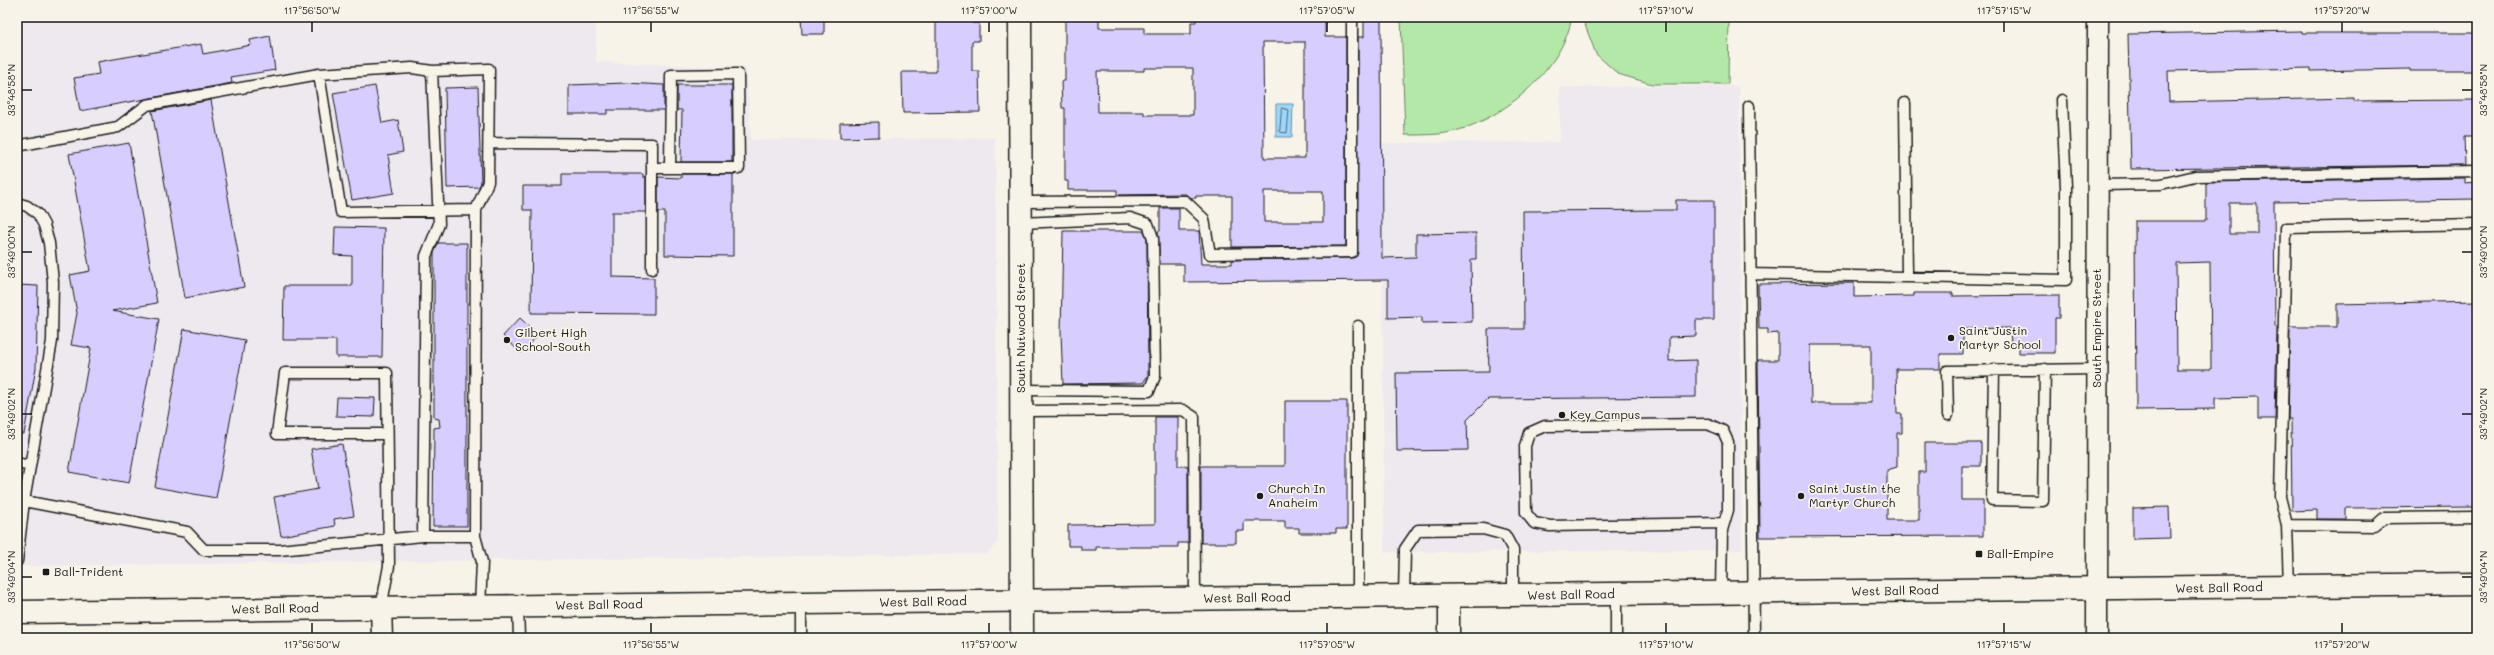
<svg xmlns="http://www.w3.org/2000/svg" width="2494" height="655" viewBox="0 0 2494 655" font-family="Mali,sans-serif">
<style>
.built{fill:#eee8ef}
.green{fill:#b4e8a9;stroke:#688262}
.water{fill:#9cd8fd;stroke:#698da3}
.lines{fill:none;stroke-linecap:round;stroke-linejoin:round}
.shore{stroke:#4f6776;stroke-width:1}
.building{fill:#d8cdff;stroke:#1c1c1c;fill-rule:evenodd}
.service-casing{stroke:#1c1c1c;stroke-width:13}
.minor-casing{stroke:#1c1c1c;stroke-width:23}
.tertiary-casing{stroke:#1c1c1c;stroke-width:25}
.primary-casing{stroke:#1c1c1c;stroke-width:25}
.service{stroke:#f7f3e8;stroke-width:10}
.minor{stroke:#f7f3e8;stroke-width:20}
.tertiary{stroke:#f7f3e8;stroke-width:22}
.primary{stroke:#f7f3e8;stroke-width:22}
.ticks{fill:none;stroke:#1c1c1c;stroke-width:1.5}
.poi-dot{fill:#1c1c1c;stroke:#f7f3e8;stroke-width:1.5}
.labels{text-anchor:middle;stroke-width:3.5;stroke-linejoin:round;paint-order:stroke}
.street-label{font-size:12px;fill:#1c1c1c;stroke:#f7f3e8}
.poi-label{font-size:12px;fill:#1c1c1c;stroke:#f7f3e8;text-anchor:start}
.neatline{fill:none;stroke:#1c1c1c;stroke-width:1.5}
.ticks-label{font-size:10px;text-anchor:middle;fill:#1c1c1c}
</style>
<rect width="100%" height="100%" fill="#f7f3e8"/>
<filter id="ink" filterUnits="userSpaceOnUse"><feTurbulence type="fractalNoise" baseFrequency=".025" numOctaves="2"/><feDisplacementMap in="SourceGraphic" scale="8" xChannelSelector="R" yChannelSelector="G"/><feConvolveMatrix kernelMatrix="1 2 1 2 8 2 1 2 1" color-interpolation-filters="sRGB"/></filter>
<g filter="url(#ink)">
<path class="built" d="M 17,17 L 596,17 L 596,62 L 746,68 L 751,140 L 995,138 L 998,541 L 987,554 L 17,566 Z
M 1739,86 L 1742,550 L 1384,552 L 1382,143 L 1560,142 L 1560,87 Z"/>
<path class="green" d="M 1401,17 L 1572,17 C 1562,73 1494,128 1439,134 C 1428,135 1416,135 1405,135 Z
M 1582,17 L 1729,17 L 1728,84 L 1652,84 L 1618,74 L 1596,54 Z"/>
<path class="water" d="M 1276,104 L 1293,104 L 1292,137 L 1276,137 Z"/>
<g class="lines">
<path class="shore" d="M 1282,108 L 1289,110 L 1287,133 L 1280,132 Z"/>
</g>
<path class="building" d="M 801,17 L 824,17 L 824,34 L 802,34 Z
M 936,17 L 972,17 L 972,23 L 979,23 L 979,41 L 972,41 L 972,71 L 979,71 L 980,112 L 903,113 L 902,72 L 936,72 Z
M 1065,17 L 1099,17 L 1099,28 L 1144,28 L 1144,34 L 1191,34 L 1191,22 L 1196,22 L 1196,17 L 1325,17 L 1325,37 L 1346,37 L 1346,246 L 1232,247 L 1232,196 L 1196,196 L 1196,198 L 1192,198 L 1185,194 L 1117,195 L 1117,190 L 1068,190 L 1068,181 L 1065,181 L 1065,108 L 1062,108 L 1061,81 L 1065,81 ZM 1263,42 L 1305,42 L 1305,158 L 1264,158 ZM 1144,68 L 1193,68 L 1193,115 L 1144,115 L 1144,112 L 1098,112 L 1097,71 L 1144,71 ZM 1264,191 L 1323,191 L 1323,222 L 1264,222 Z
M 1364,17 L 1381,17 L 1382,258 L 1416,257 L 1416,234 L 1476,233 L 1476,259 L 1471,259 L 1472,322 L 1422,323 L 1422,317 L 1388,318 L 1388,280 L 1184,282 L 1184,264 L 1160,264 L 1158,231 L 1160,231 L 1160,208 L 1179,208 L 1179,231 L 1199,231 L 1201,264 L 1232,264 L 1232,260 L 1352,258 L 1357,256 L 1358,37 L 1364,37 Z
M 2302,31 L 2302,33 L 2477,33 L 2477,71 L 2410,71 L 2410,69 L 2311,71 L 2311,68 L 2168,71 L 2169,102 L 2354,98 L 2354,101 L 2477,100 L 2477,137 L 2464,137 L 2465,165 L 2131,169 L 2128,34 Z
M 270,36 L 275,70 L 231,77 L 232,83 L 80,111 L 74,78 L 99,74 L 97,62 L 201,44 L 203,54 L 251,45 L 250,40 Z
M 626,83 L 664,85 L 664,110 L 607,110 L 607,114 L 569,114 L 569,85 Z
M 677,85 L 732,85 L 732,162 L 681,162 L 682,110 L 677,110 Z
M 375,86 L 382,123 L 398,120 L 403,152 L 388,155 L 394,193 L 352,200 L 333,93 Z
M 478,87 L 481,183 L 479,187 L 447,188 L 445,88 Z
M 211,100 L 244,287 L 185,298 L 152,111 Z
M 879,122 L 879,137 L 840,138 L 840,123 Z
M 129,143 L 157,303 L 112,311 L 159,319 L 129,483 L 69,472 L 91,348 L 71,345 L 77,313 L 70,275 L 90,271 L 69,154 Z
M 562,174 L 643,174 L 643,177 L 646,177 L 646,212 L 612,212 L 612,277 L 654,278 L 654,314 L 531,313 L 532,210 L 523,210 L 523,186 L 562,186 Z
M 681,174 L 733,174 L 733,256 L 665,255 L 665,212 L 658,212 L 658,177 L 681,178 Z
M 2465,178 L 2465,183 L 2477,182 L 2477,199 L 2274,202 L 2275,327 L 2277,327 L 2275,419 L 2258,419 L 2258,397 L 2215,398 L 2215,409 L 2136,410 L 2135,221 L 2206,221 L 2206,182 ZM 2229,203 L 2257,203 L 2257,234 L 2229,234 ZM 2210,262 L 2211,369 L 2177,369 L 2176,263 Z
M 1676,200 L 1714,200 L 1714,320 L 1696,320 L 1696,336 L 1669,337 L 1669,361 L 1696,360 L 1696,397 L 1488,399 L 1467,420 L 1468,450 L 1397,451 L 1396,373 L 1489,372 L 1488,329 L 1524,329 L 1523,211 L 1676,210 Z
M 335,227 L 384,228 L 382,357 L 336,357 L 336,340 L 283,340 L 284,286 L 352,286 L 352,256 L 334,255 Z
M 1063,231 L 1144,231 L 1147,239 L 1148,375 L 1143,383 L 1063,384 L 1061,333 Z
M 438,243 L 467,243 L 467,526 L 433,526 L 434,428 L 440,427 L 439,419 L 434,418 L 434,253 Z
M 1854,283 L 1854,297 L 1914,296 L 1914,293 L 1953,293 L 1953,296 L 2059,295 L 2059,318 L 2055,318 L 2055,353 L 2019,353 L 2019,345 L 2011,345 L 2010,328 L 1963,329 L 1963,354 L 1940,354 L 1940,369 L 1896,369 L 1897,414 L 1902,414 L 1902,433 L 1897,433 L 1897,467 L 1887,470 L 1887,520 L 1919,520 L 1919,472 L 1925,472 L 1925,443 L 1981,443 L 1981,466 L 1962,466 L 1962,500 L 1983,500 L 1983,536 L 1760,537 L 1758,360 L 1778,360 L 1778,333 L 1768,334 L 1768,329 L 1759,329 L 1758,284 ZM 1810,345 L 1871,345 L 1871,403 L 1811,403 Z
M 17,285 L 38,286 L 36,368 L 24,434 L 17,434 Z
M 2477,301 L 2477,507 L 2346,508 L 2346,519 L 2317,519 L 2317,510 L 2292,511 L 2291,419 L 2288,419 L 2290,327 L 2337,327 L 2337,304 Z
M 520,318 L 538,335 L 521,353 L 503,336 Z
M 184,329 L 245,340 L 216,498 L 155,487 Z
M 337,397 L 375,398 L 374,417 L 336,416 Z
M 1285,401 L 1347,401 L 1347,529 L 1336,529 L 1336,533 L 1299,533 L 1299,528 L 1285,528 L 1285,521 L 1244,521 L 1244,531 L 1236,531 L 1236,543 L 1201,543 L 1201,466 L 1285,466 Z
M 1155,417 L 1178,417 L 1178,466 L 1188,466 L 1188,543 L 1178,543 L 1178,547 L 1096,547 L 1096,550 L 1081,550 L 1081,546 L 1068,546 L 1068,525 L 1155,524 Z
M 342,444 L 354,516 L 334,519 L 335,526 L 281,536 L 274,497 L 318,489 L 311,449 Z
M 2169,507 L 2170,538 L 2133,539 L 2133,508 Z"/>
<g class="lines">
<defs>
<path id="service" d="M 319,74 L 341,212 L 476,210
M 1905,103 L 1907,276
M 1749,106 L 1754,638
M 489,143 L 652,144 L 652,269
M 17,146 L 118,127 L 147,105 L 319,74 L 412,68 L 432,71
M 653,168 L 739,168 L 738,74 L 671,75 L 670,168
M 2098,185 L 2161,184 L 2195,176 L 2477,171
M 1021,202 L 1185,201 L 1204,219 L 1210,254 L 1352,252 L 1352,17
M 17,203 L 27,206 L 38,214 L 44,225 L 49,243 L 53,282 L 52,341 L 24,501 L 187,532 L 204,550 L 279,550 L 423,536 L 426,256 L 439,224 L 432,71 L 489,69 L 488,182 L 476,210 L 475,536 L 482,562 L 480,607
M 1021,223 L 1130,218 L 1148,224 L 1153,238 L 1155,376 L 1149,391 L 1022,390
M 1750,274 L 2066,280 L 2066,187 L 2062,100
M 1358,326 L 1358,597
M 1994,369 L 1992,500 L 2043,501 L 2045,369
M 1022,411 L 1183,410 L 1194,417 L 1195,599
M 1948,415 L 1947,371 L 2097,369
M 17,463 L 30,466
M 2287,525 L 2375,526 L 2384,518 L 2477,517
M 423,536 L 475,536
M 17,561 L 24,501
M 2289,587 L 2287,525 L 2280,497 L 2286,228 L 2477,224
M 1721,593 L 1722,530 L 1728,510 L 1728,442 L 1723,431 L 1708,424 L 1545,426 L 1529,433 L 1525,446 L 1526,513 L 1534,523 L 1550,526 L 1724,523
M 1616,594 L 1616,638
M 1404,597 L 1405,549 L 1418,530 L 1483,529 L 1505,535 L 1513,550 L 1513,595
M 801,603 L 801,638
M 518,606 L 519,638
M 381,608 L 389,566 L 387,373 L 285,373 L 277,434 L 387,434"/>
<path id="minor" d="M 1449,596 L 1449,638
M 381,608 L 382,638
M 2097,638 L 2098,17"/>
<path id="tertiary" d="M 1020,17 L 1022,638"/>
<path id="primary" d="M 17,612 L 2477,584"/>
</defs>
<use href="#service" class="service-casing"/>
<use href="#minor" class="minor-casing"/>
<use href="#tertiary" class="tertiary-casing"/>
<use href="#primary" class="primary-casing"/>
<use href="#service" class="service"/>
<use href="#minor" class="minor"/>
<use href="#tertiary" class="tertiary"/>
<use href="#primary" class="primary"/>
</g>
</g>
<path class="ticks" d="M 312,22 L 312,32M 651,22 L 651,32M 989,22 L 989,32M 1327,22 L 1327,32M 1666,22 L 1666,32M 2004,22 L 2004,32M 2342,22 L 2342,32M 22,90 L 32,90M 2462,90 L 2472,90M 22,252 L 32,252M 2462,252 L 2472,252M 22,414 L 32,414M 2462,414 L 2472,414M 22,577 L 32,577M 2462,577 L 2472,577M 312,623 L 312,633M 651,623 L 651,633M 989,623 L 989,633M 1327,623 L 1327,633M 1666,623 L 1666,633M 2004,623 L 2004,633M 2342,623 L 2342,633"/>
<g class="poi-dot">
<circle cx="1951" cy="338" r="4"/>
<circle cx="507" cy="340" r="4"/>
<circle cx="1562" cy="415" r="4"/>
<circle cx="1260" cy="496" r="4"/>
<circle cx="1801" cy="496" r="4"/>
<rect x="1975" y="550" width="8" height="8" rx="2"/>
<rect x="42" y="568" width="8" height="8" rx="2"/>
</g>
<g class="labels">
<g class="street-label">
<text transform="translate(1021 328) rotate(-90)" y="4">South Nutwood Street</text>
<text transform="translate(2097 328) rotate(-90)" y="4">South Empire Street</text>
<text transform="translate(2219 588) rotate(-1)" y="4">West Ball Road</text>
<text transform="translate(1895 591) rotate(-1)" y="4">West Ball Road</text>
<text transform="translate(1571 595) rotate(-1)" y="4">West Ball Road</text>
<text transform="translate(1247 598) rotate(-1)" y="4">West Ball Road</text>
<text transform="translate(923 602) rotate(-1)" y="4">West Ball Road</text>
<text transform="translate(599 605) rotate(-1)" y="4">West Ball Road</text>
<text transform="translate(275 609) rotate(-1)" y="4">West Ball Road</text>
</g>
<g class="poi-label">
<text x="1959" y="335">Saint Justin<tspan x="1959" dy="14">Martyr School</tspan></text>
<text x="515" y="337">Gilbert High<tspan x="515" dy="14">School-South</tspan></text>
<text x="1570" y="419">Key Campus</text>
<text x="1268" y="493">Church In<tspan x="1268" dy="14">Anaheim</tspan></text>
<text x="1809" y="493">Saint Justin the<tspan x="1809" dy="14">Martyr Church</tspan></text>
<text x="1987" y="558">Ball-Empire</text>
<text x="54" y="576">Ball-Trident</text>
</g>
</g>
<rect width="2494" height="655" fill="none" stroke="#f7f3e8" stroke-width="44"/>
<rect x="22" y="22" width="2450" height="611" class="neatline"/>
<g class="ticks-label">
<text x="312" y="14">117°56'50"W</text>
<text x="651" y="14">117°56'55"W</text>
<text x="989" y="14">117°57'00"W</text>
<text x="1327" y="14">117°57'05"W</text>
<text x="1666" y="14">117°57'10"W</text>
<text x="2004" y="14">117°57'15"W</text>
<text x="2342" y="14">117°57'20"W</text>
<text transform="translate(2483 90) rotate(-90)" y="4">33°48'58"N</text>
<text transform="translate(11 90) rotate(-90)" y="4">33°48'58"N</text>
<text transform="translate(2483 252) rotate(-90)" y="4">33°49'00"N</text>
<text transform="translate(11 252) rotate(-90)" y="4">33°49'00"N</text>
<text transform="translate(2483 414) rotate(-90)" y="4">33°49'02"N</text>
<text transform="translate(11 414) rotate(-90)" y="4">33°49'02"N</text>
<text transform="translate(2483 577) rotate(-90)" y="4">33°49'04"N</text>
<text transform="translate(11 577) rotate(-90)" y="4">33°49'04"N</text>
<text x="312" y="648">117°56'50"W</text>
<text x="651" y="648">117°56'55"W</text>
<text x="989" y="648">117°57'00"W</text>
<text x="1327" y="648">117°57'05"W</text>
<text x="1666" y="648">117°57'10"W</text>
<text x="2004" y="648">117°57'15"W</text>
<text x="2342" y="648">117°57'20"W</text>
</g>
</svg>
